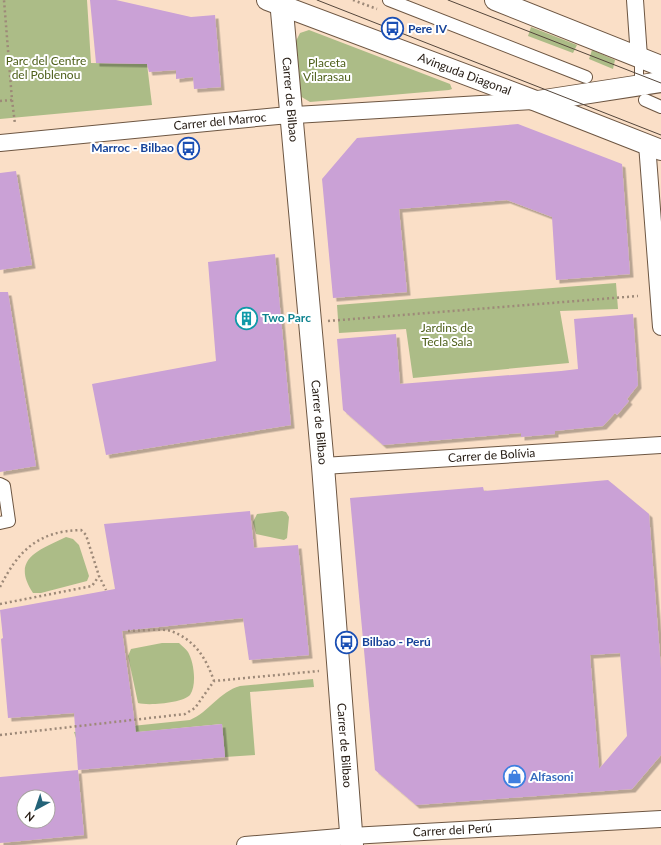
<svg xmlns="http://www.w3.org/2000/svg" width="661" height="845" viewBox="0 0 661 845" font-family="Lato,sans-serif">
<style>
.green{fill:#acbc87}
.building{fill:#caa1d6;fill-rule:evenodd;filter:url(#shadow)}
.lines{fill:none;stroke-linecap:round;stroke-linejoin:round}
.service-casing{stroke:#6d5642;stroke-width:10}
.pedestrian-casing{stroke:#6d5642;stroke-width:14}
.minor-casing{stroke:#6d5642;stroke-width:18}
.tertiary-casing{stroke:#6d5642;stroke-width:22}
.secondary-casing{stroke:#6d5642;stroke-width:24}
.path{stroke:#9d8978;stroke-width:2.5;stroke-dasharray:2 3;stroke-linecap:butt}
.service{stroke:#fff;stroke-width:8}
.pedestrian{stroke:#fff;stroke-width:12}
.minor{stroke:#fff;stroke-width:16}
.tertiary{stroke:#fff;stroke-width:20}
.secondary{stroke:#fff;stroke-width:22}
.tram{stroke:#54463b;stroke-width:1}
.labels{text-anchor:middle;stroke-width:4;stroke-linejoin:round;paint-order:stroke}
.transit-label{font-size:12px;font-weight:bold;fill:#164399;stroke:#fff;text-anchor:start}
.park-label{font-size:12px;fill:#4f601b;stroke:#fff}
.street-label{font-size:12px;fill:#231911;stroke:#fff}
.culture-label{font-size:12px;font-weight:bold;fill:#0d838f;stroke:#fff;text-anchor:start}
.shop-label{font-size:12px;font-weight:bold;fill:#366cbe;stroke:#fff;text-anchor:start}
</style>
<defs>
<filter id="shadow"><feDropShadow dx="3.5" dy="3.5" stdDeviation="0" flood-color="#0004"/></filter>
</defs>
<rect width="100%" height="100%" fill="#fadfc7"/>
<path class="green" d="M 0,0 L 87,0 L 91,63 L 147,64 L 152,105 L 0,119 Z
M 531,27 L 577,45 L 573,53 L 528,36 Z
M 309,30 L 450,84 L 452,89 L 449,90 L 310,102 L 300,96 L 294,45 L 300,33 Z
M 592,50 L 615,60 L 613,69 L 589,59 Z
M 616,283 L 618,309 L 560,311 L 569,363 L 413,378 L 406,329 L 339,333 L 337,305 Z
M 282,511 L 286,512 L 289,517 L 287,538 L 284,540 L 256,534 L 253,522 L 257,514 Z
M 66,537 L 73,539 L 79,545 L 89,576 L 87,581 L 41,593 L 33,593 C 10,558 40,550 66,537 Z
M 162,643 L 179,643 C 182,646 186,649 188,652 C 194,662 197,685 190,695 C 183,703 148,706 138,703 L 128,656 L 131,649 Z
M 313,679 L 314,687 L 250,692 L 255,755 L 225,757 L 222,724 L 76,738 L 74,732 L 190,720 C 209,712 219,692 240,686 Z"/>
<path class="building" d="M 90,0 L 116,0 L 191,17 L 215,15 L 221,87 L 194,89 L 193,77 L 176,79 L 176,70 L 149,72 L 147,64 L 96,63 Z
M 518,124 L 622,164 L 630,274 L 556,280 L 552,217 L 507,200 L 399,209 L 407,292 L 333,298 L 322,179 L 357,138 Z
M 16,171 L 32,265 L 0,270 L 0,173 Z
M 275,254 L 291,425 L 106,455 L 92,384 L 216,361 L 208,262 Z
M 0,292 L 8,292 L 36,466 L 0,472 Z
M 633,314 L 638,385 L 627,399 L 629,401 L 617,415 L 615,413 L 603,426 L 555,431 L 555,434 L 521,437 L 521,433 L 383,445 L 343,410 L 337,339 L 396,334 L 400,384 L 561,371 L 578,369 L 574,319 Z
M 608,480 L 649,514 L 661,669 L 661,755 L 632,789 L 416,805 L 375,770 L 350,498 L 483,487 L 484,491 ZM 620,653 L 627,736 L 599,769 L 590,655 Z
M 250,511 L 254,548 L 298,545 L 309,655 L 249,660 L 243,618 L 122,631 L 136,732 L 222,724 L 225,757 L 78,770 L 74,713 L 8,718 L 1,639 L 3,638 L 0,610 L 115,589 L 104,524 Z
M 78,770 L 84,835 L 0,843 L 0,777 ZM 24,797 L 48,797 L 48,821 L 24,821 Z"/>
<g class="lines">
<defs>
<path id="service" d="M 639,58 L 639,85"/>
<path id="pedestrian" d="M 389,0 L 586,77
M 645,100 L 661,107
M 0,484 L 4,486 L 9,521 L 0,523"/>
<g id="minor">
<path d="M 635,0 L 639,57"/>
<path id="s1" d="M 0,143 L 278,116 L 533,101"/>
<path d="M 647,144 L 661,327"/>
<path id="s2" d="M 323,466 L 661,445"/>
<path id="s3" d="M 245,845 L 351,836 L 661,819"/>
</g>
<g id="tertiary">
<path id="s4" d="M 267,0 L 536,101 L 661,150"/>
<path d="M 495,0 L 661,66"/>
<path d="M 538,101 L 661,82"/>
</g>
<g id="secondary">
<path id="s5" d="M 281,0 L 323,466 L 352,845"/>
</g>
</defs>
<use href="#service" class="service-casing"/>
<use href="#pedestrian" class="pedestrian-casing"/>
<use href="#minor" class="minor-casing"/>
<use href="#tertiary" class="tertiary-casing"/>
<use href="#secondary" class="secondary-casing"/>
<path class="path" d="M 353,0 L 377,9
M 12,100 L 15,124
M 0,101 L 12,100 L 4,0
M 328,321 L 638,296
M 0,587 C 18,551 38,531 81,530 L 86,535 L 99,576 L 106,590
M 0,604 L 92,586 L 99,576
M 128,631 C 139,631 162,628 171,631 C 195,640 206,658 214,681
M 0,735 L 185,714 L 195,708 L 214,681 L 319,671"/>
<use href="#service" class="service"/>
<use href="#pedestrian" class="pedestrian"/>
<use href="#minor" class="minor"/>
<use href="#tertiary" class="tertiary"/>
<use href="#secondary" class="secondary"/>
<path class="tram" d="M 317,0 L 661,135
M 448,0 L 661,83"/>
</g>
<defs>
<symbol id="bus-ring" viewBox="-11 -11 22 22"><circle r="9.5" fill="#fff" stroke="#1a4fb4" stroke-width="1.5"/><path d="M-5-6H5V4H4V6H2V4H-2V6H-4V4H-5ZM-3.5-4V0h7V-4ZM-3.5 1.2v1.5H-2V1.2ZM2 1.2v1.5H3.5V1.2Z" fill="#1a4fb4"/></symbol>
<symbol id="building-ring" viewBox="-11 -11 22 22"><circle r="9.5" fill="#fff" stroke="#0f9aa8" stroke-width="1.5"/><path d="M-4-6H4V6H1V3H-1V6H-4ZM-2.5-4.3h1.7v1.8h-1.7ZM.8-4.3h1.7v1.8H.8ZM-2.5-1h1.7V.8h-1.7ZM.8-1h1.7V.8H.8Z" fill="#0f9aa8"/></symbol>
<symbol id="shop-ring" viewBox="-11 -11 22 22"><circle r="9.5" fill="#fff" stroke="#3f7fe0" stroke-width="1.5"/><path d="M-5-2.5h2.3a2.7 3.5 0 0 1 5.4 0H5L5.5 6h-11ZM-1.5-2.5h3a1.5 2.3 0 0 0-3 0Z" fill="#3f7fe0"/></symbol>
</defs>
<g fill-rule="evenodd">
<use href="#bus-ring" x="380" y="16" width="25" height="25"/>
<use href="#bus-ring" x="176" y="136" width="25" height="25"/>
<use href="#building-ring" x="234" y="306" width="25" height="25"/>
<use href="#bus-ring" x="334" y="630" width="25" height="25"/>
<use href="#shop-ring" x="502" y="764" width="25" height="25"/>
</g>
<g class="labels">
<g class="transit-label">
<text x="408" y="33">Pere IV</text>
<text x="174" y="152" text-anchor="end">Marroc - Bilbao</text>
<text x="362" y="646">Bilbao - Perú</text>
</g>
<g class="park-label">
<text x="46" y="65">Parc del Centre<tspan x="46" dy="14">del Poblenou</tspan></text>
<text x="327" y="67">Placeta<tspan x="327" dy="14">Vilarasau</tspan></text>
<text x="447" y="332">Jardins de<tspan x="447" dy="14">Tecla Sala</tspan></text>
</g>
<g class="street-label">
<text dy="4" stroke="none"><textPath href="#s4" startOffset="211">Avinguda Diagonal</textPath></text>
<text dy="4" stroke="none"><textPath href="#s5" startOffset="100">Carrer de Bilbao</textPath></text>
<text dy="4" stroke="none"><textPath href="#s1" startOffset="221">Carrer del Marroc</textPath></text>
<text dy="4" stroke="none"><textPath href="#s5" startOffset="424">Carrer de Bilbao</textPath></text>
<text dy="4" stroke="none"><textPath href="#s2" startOffset="169">Carrer de Bolívia</textPath></text>
<text dy="4" stroke="none"><textPath href="#s5" startOffset="748">Carrer de Bilbao</textPath></text>
<text dy="4" stroke="none"><textPath href="#s3" startOffset="208">Carrer del Perú</textPath></text>
</g>
<g class="culture-label">
<text x="262" y="322">Two Parc</text>
</g>
<g class="shop-label">
<text x="530" y="781">Alfasoni</text>
</g>
</g>
<g transform="translate(36 809) rotate(220)"><circle r="19" fill="#ffffff" stroke="#a7a3a0"/>
<path d="M0-3L7 15L0 10L-7 15Z" fill="#236378"/>
<text y="-6" font-size="11" font-weight="bold" text-anchor="middle" fill="#231911">N</text>
</g>
</svg>
